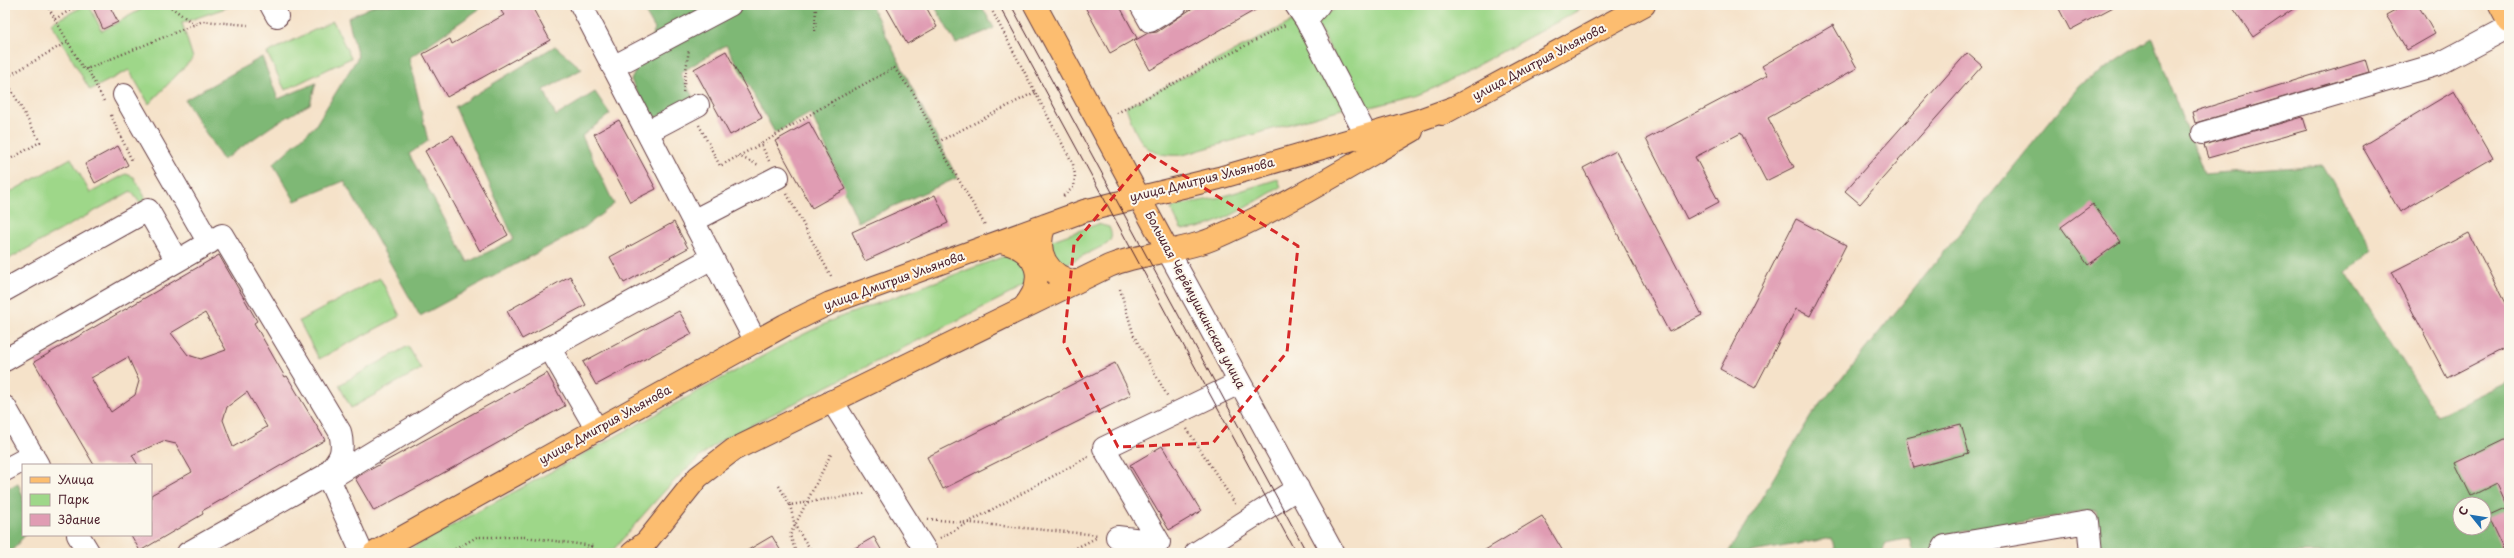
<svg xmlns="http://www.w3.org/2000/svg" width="2514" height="558" viewBox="0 0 2514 558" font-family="'Playpen Sans',sans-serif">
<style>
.green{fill:#9ed789;stroke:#747b5a}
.forest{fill:#7eb875;stroke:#646c50;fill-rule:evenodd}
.building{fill:#e09cb3;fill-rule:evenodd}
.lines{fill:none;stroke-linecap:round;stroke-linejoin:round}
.minor-casing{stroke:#643c43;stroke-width:24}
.major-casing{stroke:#643c43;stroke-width:24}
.path{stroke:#643c43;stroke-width:2.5;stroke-dasharray:1 3;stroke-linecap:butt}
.minor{stroke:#fff;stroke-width:22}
.major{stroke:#fcbd6f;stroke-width:22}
.tram{stroke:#4a1f2b;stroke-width:1}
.marked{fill:none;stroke:#d62828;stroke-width:3;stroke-dasharray:8 5;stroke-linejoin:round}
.labels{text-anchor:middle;stroke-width:4;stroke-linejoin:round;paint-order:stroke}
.street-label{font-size:12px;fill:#4a1f2b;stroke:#fbf7ec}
</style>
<rect width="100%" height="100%" fill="#fbf7ec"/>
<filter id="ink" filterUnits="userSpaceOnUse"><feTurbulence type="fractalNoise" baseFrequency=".025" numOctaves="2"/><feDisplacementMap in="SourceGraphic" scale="8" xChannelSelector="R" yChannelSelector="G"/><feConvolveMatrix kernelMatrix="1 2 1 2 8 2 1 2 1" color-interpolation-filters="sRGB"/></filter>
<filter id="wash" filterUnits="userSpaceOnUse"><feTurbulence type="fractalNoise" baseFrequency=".012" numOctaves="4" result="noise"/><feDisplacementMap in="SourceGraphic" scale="16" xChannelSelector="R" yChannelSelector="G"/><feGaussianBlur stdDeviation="0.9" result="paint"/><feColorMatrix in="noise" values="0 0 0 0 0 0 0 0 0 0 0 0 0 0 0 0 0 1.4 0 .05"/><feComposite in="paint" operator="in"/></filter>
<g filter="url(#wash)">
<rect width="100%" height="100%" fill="#f5e2c9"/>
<path class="green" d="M 86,5 L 89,5 L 102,31 L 149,5 L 234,5 L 182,23 L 193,58 L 149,104 L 129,70 L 90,90 L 51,23 Z
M 1341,5 L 1588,5 L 1439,86 L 1415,96 L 1362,109 L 1316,22 Z
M 1299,18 L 1345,108 L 1183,155 C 1143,158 1138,140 1126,107 Z
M 333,21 L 351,58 L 285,90 L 267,53 Z
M 71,158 L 90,193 L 126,174 L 134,177 L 146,199 L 140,203 L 131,191 L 5,261 L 5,195 Z
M 1278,179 L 1281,187 C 1257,200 1208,234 1181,229 L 1171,209 L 1178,205 L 1221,197 Z
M 1098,224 L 1109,227 C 1112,234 1113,238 1107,244 L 1064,265 L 1056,266 L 1050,241 Z
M 1013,253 L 1022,255 L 1029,284 L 720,441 C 679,471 648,509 615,548 L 607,553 L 402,553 L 794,339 L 835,319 Z
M 380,278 L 400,316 L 319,359 L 299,321 Z
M 408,346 L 421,369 L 351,408 L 339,385 Z"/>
<path class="forest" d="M 375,5 L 485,5 L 409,58 L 428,141 L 409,154 L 468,262 L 514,239 L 455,107 L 555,46 L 582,69 L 544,90 L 556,116 L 595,92 L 610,114 L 582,136 L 614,204 L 585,227 L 420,316 L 344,181 L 295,201 L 273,164 L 315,126 L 358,57 L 348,18 Z
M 641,5 L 871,5 L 957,178 L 858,222 L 811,113 L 775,133 L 726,45 L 680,73 L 693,97 L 652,120 L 631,80 L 655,29 Z
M 934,5 L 981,5 L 994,28 L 956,44 Z
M 2152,38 L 2204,174 L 2323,165 L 2372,250 L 2346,272 L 2437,415 L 2509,381 L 2509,553 L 2101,553 L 2096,510 L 1947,534 L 1943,553 L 1914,553 L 1910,538 L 1886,543 L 1882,553 L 1835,553 L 1832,538 L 1746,553 L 1728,553 L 1811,416 L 2080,85 ZM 2460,504 L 2484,504 L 2484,528 L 2460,528 Z
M 262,57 L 278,99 L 316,83 L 310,104 L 272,126 L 223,160 L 185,100 Z
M 18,484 L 23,496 L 23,535 L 25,535 L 10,553 L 5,553 L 5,489 Z"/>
<g id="blocks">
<path class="building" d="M 92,5 L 109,5 L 118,22 L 103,29 Z
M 512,5 L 531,5 L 550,40 L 447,97 L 423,54 L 450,39 L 452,44 L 504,15 L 501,11 Z
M 885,5 L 925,5 L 937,27 L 907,44 Z
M 1084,5 L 1119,5 L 1137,38 L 1110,53 Z
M 1197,5 L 1264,5 L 1150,70 L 1134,41 L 1148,33 L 1157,32 Z
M 2057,5 L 2117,5 L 2070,30 Z
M 2231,5 L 2299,5 L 2253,37 Z
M 2404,5 L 2418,5 L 2435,34 L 2407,50 L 2386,15 Z
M 1833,25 L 1857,68 L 1768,118 L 1794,167 L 1766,181 L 1741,133 L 1695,157 L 1719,202 L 1687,219 L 1646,139 L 1768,75 L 1762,66 Z
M 726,51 L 762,118 L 730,135 L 694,69 Z
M 1967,53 L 1982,66 L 1860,204 L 1845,191 Z
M 2365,59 L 2369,72 L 2195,123 L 2192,112 Z
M 2454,91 L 2493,158 L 2400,212 L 2362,146 Z
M 2303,117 L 2307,130 L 2208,158 L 2204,145 Z
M 619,120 L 656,189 L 630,202 L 594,134 Z
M 809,122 L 846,189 L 812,208 L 775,141 Z
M 453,135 L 508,235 L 480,251 L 425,151 Z
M 118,146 L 128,165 L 95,183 L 85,164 Z
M 1616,151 L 1702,315 L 1669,332 L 1583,168 Z
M 935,195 L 948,223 L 865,261 L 852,232 Z
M 2093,204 L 2120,242 L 2088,265 L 2061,227 Z
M 1796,219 L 1846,245 L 1810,316 L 1796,309 L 1755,388 L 1720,369 Z
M 674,222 L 688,248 L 624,283 L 610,257 Z
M 2469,233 L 2509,311 L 2509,346 L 2447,378 L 2392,272 Z
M 219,255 L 257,321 L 254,323 L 285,377 L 287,376 L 325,440 L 202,511 L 203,514 L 140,551 L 131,535 L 151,535 L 151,495 L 192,472 L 176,444 L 163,441 L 132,455 L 138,465 L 94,465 L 34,362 ZM 205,313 L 226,350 L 201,359 L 188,355 L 171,333 ZM 128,357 L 139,381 L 135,395 L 111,412 L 91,378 ZM 247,392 L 267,427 L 233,447 L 223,420 L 227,407 Z
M 570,276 L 586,305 L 522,339 L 507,311 Z
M 679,311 L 692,334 L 596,385 L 583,362 Z
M 1115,363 L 1131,395 L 943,489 L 927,457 Z
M 547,373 L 565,406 L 374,511 L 355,478 Z
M 1961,424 L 1969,453 L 1914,468 L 1906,438 Z
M 2509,437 L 2509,553 L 2505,553 L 2488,517 L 2508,508 L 2497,483 L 2471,496 L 2455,463 Z
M 1162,446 L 1201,511 L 1169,530 L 1130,465 Z
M 1542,516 L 1564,553 L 1480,553 Z
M 772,536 L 782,553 L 743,553 Z
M 874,537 L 883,553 L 846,553 Z"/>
</g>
</g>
<g filter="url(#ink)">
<use href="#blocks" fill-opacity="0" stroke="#643c43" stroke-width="1"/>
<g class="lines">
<defs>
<path id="minor" d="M 271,5 L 277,16
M 581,5 L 756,342
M 1141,5 L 1150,21 L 1176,5
M 1296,5 L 1306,20
M 1319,5 L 1306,20 L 1366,135
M 613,67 L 730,5
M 124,95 L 209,243
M 647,132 L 698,105
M 2203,133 L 2439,64 L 2509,27
M 693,221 L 778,177
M 1168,251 L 1333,553
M 5,290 L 148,210 L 177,261 L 222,235 L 340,432 C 345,454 340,459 326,475 L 188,553
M 549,347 L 597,430
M 5,360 L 177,261
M 832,401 L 927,553
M 5,407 L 38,465
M 5,470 L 33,455
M 78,535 L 89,553
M 1117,537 L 1159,542 L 1104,448 L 1239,383
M 362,553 L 329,479 L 503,373 L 712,258
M 1196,553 L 1298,488
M 1941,553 L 1945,546 L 2088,522 L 2091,553"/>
<path id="major" d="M 1035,5 L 1168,251
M 2500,5 L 2509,22
M 1442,114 L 1644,5
M 1045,225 C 1034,252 1047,276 1076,282
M 1000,242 C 1039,249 1048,280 1022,309
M 374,553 L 785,325 L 830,303 L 1084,211 L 1219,178 L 1419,120 L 1455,107
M 632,553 L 647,541 L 698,477 L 733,450 L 1109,266 C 1142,252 1179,253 1212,239 C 1281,209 1347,168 1412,131"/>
</defs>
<use href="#minor" class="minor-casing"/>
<use href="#major" class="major-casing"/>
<path class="path" d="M 47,5 L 84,70 L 203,21 L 248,25
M 168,5 L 194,24
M 989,5 L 1073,164 L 1075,175 L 1074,187 L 1062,197
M 55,19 L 79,5
M 815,31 L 816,5
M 87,68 L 105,103
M 683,92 L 689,49
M 831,102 L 833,106
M 1117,113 L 1287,24
M 111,115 L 132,161
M 699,125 L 720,166 L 761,144
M 938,142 L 1035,92
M 738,156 L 759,165
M 769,161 L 761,144 L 831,102 L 894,68 L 914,94 L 946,158 L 985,225
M 5,162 L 40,142 L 5,78 L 67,42
M 787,194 L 832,278
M 1120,289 L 1134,336 L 1168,397
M 1187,429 L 1236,505
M 779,486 L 790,505 L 867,493
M 790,505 L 795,526 L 813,553
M 928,519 L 1099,535
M 940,538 L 1088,457
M 448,553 L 477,537 L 525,537 L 593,546
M 580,553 L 592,546
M 796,553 L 790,535 L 832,452
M 1066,553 L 1098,537"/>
<use href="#minor" class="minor"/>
<use href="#major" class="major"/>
<path class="tram" d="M 999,5 L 1296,553
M 1011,5 L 1307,553"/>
</g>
</g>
<path class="marked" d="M 1149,154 L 1298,246 L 1287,352 L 1213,443 L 1118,447 L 1064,342 L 1074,244 Z"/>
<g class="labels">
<g class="street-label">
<text transform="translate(1539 62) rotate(-28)" y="4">улица Дмитрия Ульянова</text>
<text transform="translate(1202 180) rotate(-14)" y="4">улица Дмитрия Ульянова</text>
<text transform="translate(894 281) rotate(-20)" y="4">улица Дмитрия Ульянова</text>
<text transform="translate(1195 300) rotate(62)" y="4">Большая Черёмушкинская улица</text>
<text transform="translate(605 425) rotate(-29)" y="4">улица Дмитрия Ульянова</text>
</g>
</g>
<rect width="2514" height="558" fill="none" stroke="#fbf7ec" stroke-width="20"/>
<rect x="22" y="464" width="130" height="72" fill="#fbf7ec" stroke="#b4a19f"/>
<rect x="30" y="477" width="20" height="6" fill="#fcbd6f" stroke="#b4a19f"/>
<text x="58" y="484" font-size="12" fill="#4a1f2b">Улица</text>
<rect x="30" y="494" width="20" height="12" fill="#9ed789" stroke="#b4a19f"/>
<text x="58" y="504" font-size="12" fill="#4a1f2b">Парк</text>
<rect x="30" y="514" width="20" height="12" fill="#e09cb3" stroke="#b4a19f"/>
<text x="58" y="524" font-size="12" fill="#4a1f2b">Здание</text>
<g transform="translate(2472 516) rotate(300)"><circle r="19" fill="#fbf7ec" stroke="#b4a19f"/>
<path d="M0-3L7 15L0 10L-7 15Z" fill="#1f6fb2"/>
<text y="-6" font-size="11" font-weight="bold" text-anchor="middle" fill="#4a1f2b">С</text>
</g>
</svg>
